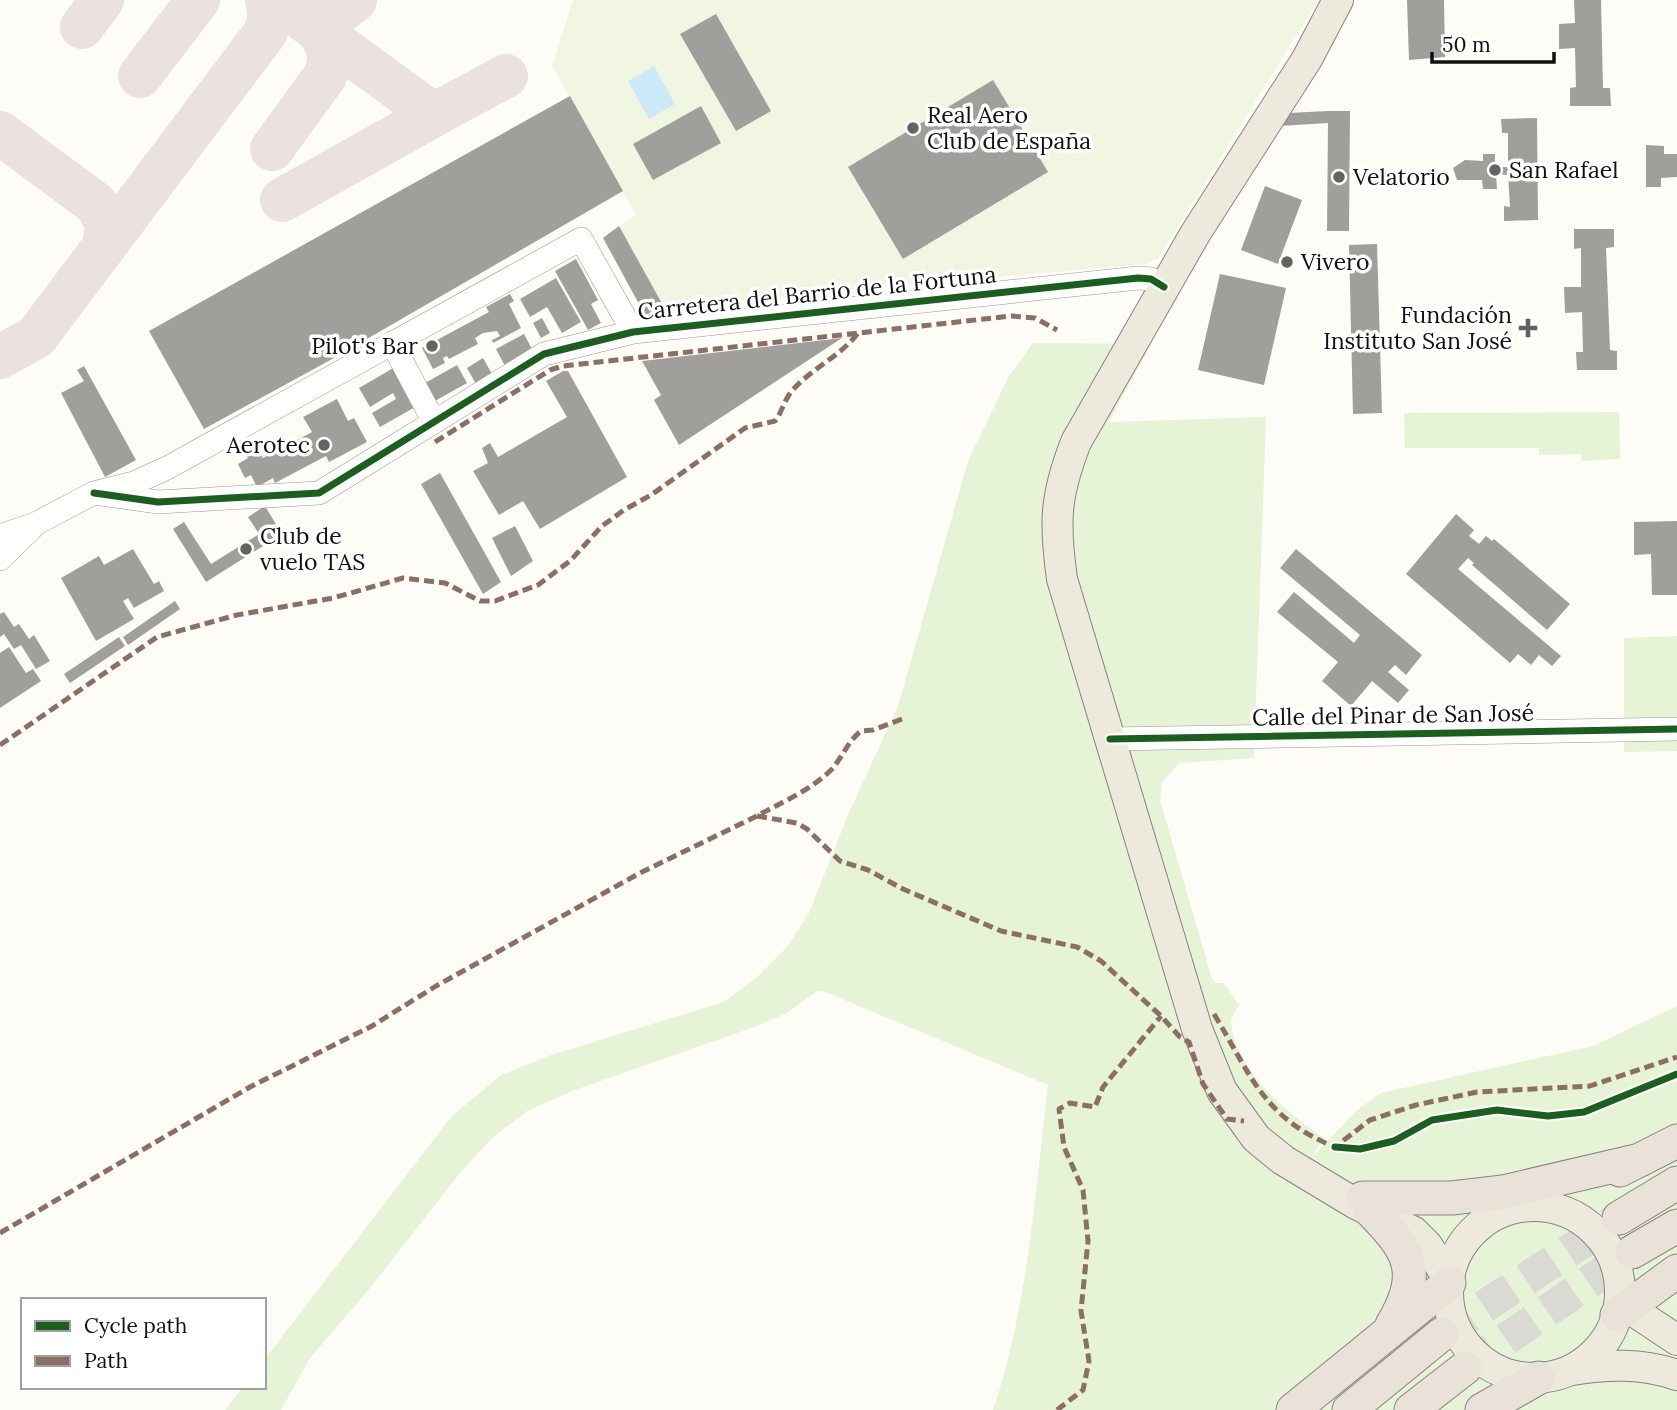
<svg xmlns="http://www.w3.org/2000/svg" width="1677" height="1410" viewBox="0 0 1677 1410" font-family="Lora,serif">
<style>
.green{fill:#e7f3d7}
.pitch{fill:#f0f6e1}
.water{fill:#cde8f7}
.lines{fill:none;stroke-linecap:round;stroke-linejoin:round}
.taxiway{stroke:#ebe1df;stroke-width:44}
.building{fill:#a19f9c}
.highway-tunnel{stroke:#dad9d4;stroke-width:33;stroke-dasharray:33 17;stroke-linecap:butt}
.minor-casing{stroke:#979795;stroke-width:24}
.major-casing{stroke:#858482;stroke-width:32}
.highway-casing{stroke:#858482;stroke-width:35}
.minor{stroke:#fffffe;stroke-width:23}
.major{stroke:#ede9dc;stroke-width:30}
.highway{stroke:#eae1d8;stroke-width:33}
.quiet{stroke:#8d6e63;stroke-width:5;stroke-dasharray:10 5;stroke-linecap:butt}
.cycleway-casing{stroke:#fff;stroke-width:11}
.cycleway{stroke:#1b5e20;stroke-width:7}
.poi-dot{fill:#646362;stroke:#fff;stroke-width:2.5}
.labels{text-anchor:middle;stroke-width:7;stroke-linejoin:round;paint-order:stroke}
.poi-label{font-size:23px;fill:#111;stroke:#fff;text-anchor:start}
.street-label{font-size:23px;fill:#111;stroke:#fff}
</style>
<rect width="100%" height="100%" fill="#fdfcf7"/>
<path class="green" d="M 1033,343 L 1151,344 L 1109,422 L 1266,417 L 1254,758 L 1180,763 L 1162,782 L 1160,800 L 1212,979 L 1215,983 L 1224,983 L 1239,1005 L 1231,1020 C 1233,1067 1287,1114 1324,1138 L 1311,1158 L 1357,1110 L 1381,1093 L 1593,1046 L 1677,1006 L 1677,1410 L 993,1410 C 1028,1306 1035,1194 1048,1085 L 823,991 L 817,991 L 787,1013 L 757,1026 L 572,1091 L 527,1111 L 492,1138 L 460,1173 L 366,1293 L 310,1358 L 281,1410 L 225,1410 L 243,1387 L 264,1387 L 264,1360 L 451,1117 L 501,1075 L 551,1055 L 724,1002 L 757,977 L 786,948 L 809,913 L 848,815 L 898,706 L 968,461 L 1008,378 Z
M 1619,412 L 1620,459 L 1581,461 L 1581,454 L 1539,455 L 1539,448 L 1405,448 L 1404,413 Z
M 1677,636 L 1677,751 L 1624,752 L 1624,638 Z"/>
<path class="pitch" d="M 573,0 L 1318,0 L 1158,259 L 1145,264 L 664,307 L 619,226 L 636,215 L 552,66 Z"/>
<path class="water" d="M 654,66 L 675,104 L 649,119 L 628,81 Z"/>
<g class="lines">
<path class="taxiway" d="M 277,0 L 427,110 L 441,111 L 506,76
M 305,21 C 325,18 340,14 355,0
M 82,27 L 102,0
M 140,76 L 198,0
M 0,133 L 96,204 L 107,223 L 104,247
M 272,149 L 325,76 C 333,57 329,45 316,29
M 282,200 L 441,111
M 0,357 L 36,337 L 265,33 L 270,20 L 267,0"/>
</g>
<path class="building" d="M 1407,0 L 1444,0 L 1445,57 L 1409,60 Z
M 1574,0 L 1601,0 L 1603,88 L 1610,88 L 1611,106 L 1570,106 L 1570,88 L 1576,87 L 1575,48 L 1559,49 L 1559,24 L 1575,23 Z
M 716,14 L 771,111 L 736,131 L 680,34 Z
M 993,80 L 1048,172 L 903,259 L 848,167 Z
M 570,96 L 623,191 L 334,358 L 204,429 L 149,331 Z
M 701,106 L 721,143 L 653,180 L 633,144 Z
M 1328,111 L 1350,111 L 1349,231 L 1327,231 L 1328,123 L 1280,126 L 1288,113 Z
M 1537,118 L 1538,220 L 1504,221 L 1504,206 L 1510,207 L 1508,175 L 1496,174 L 1497,189 L 1483,189 L 1482,180 L 1457,180 L 1453,168 L 1465,160 L 1483,161 L 1483,154 L 1495,154 L 1495,167 L 1508,167 L 1508,133 L 1502,133 L 1501,119 Z
M 1646,145 L 1664,146 L 1664,154 L 1677,154 L 1677,177 L 1661,178 L 1661,187 L 1646,187 Z
M 1265,186 L 1302,200 L 1278,264 L 1241,250 Z
M 619,226 L 664,307 L 645,315 L 603,238 Z
M 1574,229 L 1614,229 L 1614,247 L 1606,248 L 1610,350 L 1617,351 L 1617,370 L 1577,370 L 1576,352 L 1583,352 L 1582,312 L 1565,313 L 1564,287 L 1581,287 L 1581,248 L 1574,249 Z
M 1377,244 L 1382,413 L 1353,414 L 1349,245 Z
M 576,259 L 598,300 L 591,304 L 601,323 L 588,330 L 555,271 Z
M 1220,274 L 1286,288 L 1264,385 L 1198,370 Z
M 556,278 L 581,322 L 562,333 L 547,307 L 530,317 L 520,299 Z
M 510,294 L 514,301 L 509,304 L 521,328 L 493,343 L 492,340 L 500,336 L 497,331 L 483,333 L 475,338 L 478,344 L 449,359 L 447,356 L 443,358 L 445,363 L 433,369 L 422,348 L 489,312 L 486,307 Z
M 542,318 L 550,333 L 541,338 L 533,323 Z
M 524,334 L 533,351 L 505,366 L 496,349 Z
M 842,338 L 679,445 L 654,400 L 661,395 L 642,361 Z
M 483,358 L 492,374 L 476,384 L 467,368 Z
M 457,365 L 467,383 L 435,401 L 425,383 Z
M 84,366 L 136,460 L 105,477 L 61,393 L 84,381 L 77,370 Z
M 395,367 L 417,406 L 380,427 L 372,413 L 396,399 L 393,393 L 370,407 L 359,388 Z
M 563,371 L 568,371 L 627,477 L 540,529 L 523,501 L 499,515 L 473,471 L 488,463 L 482,448 L 490,443 L 498,457 L 567,417 L 546,381 Z
M 337,399 L 348,421 L 354,418 L 367,442 L 329,462 L 326,456 L 275,483 L 273,478 L 257,487 L 251,475 L 245,478 L 238,464 L 248,458 L 246,455 L 258,449 L 263,458 L 312,432 L 303,417 Z
M 440,473 L 501,582 L 483,594 L 421,484 Z
M 265,506 L 282,534 L 206,582 L 173,529 L 184,522 L 211,564 L 259,534 L 248,517 Z
M 1456,514 L 1474,530 L 1469,536 L 1479,544 L 1486,536 L 1492,541 L 1494,539 L 1570,604 L 1547,630 L 1472,565 L 1474,563 L 1468,558 L 1458,569 L 1561,656 L 1552,666 L 1539,655 L 1531,665 L 1518,654 L 1510,663 L 1406,574 Z
M 1677,521 L 1677,595 L 1652,595 L 1651,554 L 1634,555 L 1634,522 Z
M 515,526 L 533,561 L 511,576 L 492,538 Z
M 133,549 L 154,584 L 159,581 L 164,591 L 134,608 L 128,598 L 123,601 L 134,619 L 96,641 L 61,578 L 99,556 L 104,565 Z
M 1296,549 L 1422,655 L 1406,675 L 1395,665 L 1388,672 L 1409,690 L 1398,703 L 1372,681 L 1351,706 L 1322,681 L 1338,662 L 1277,612 L 1294,592 L 1354,643 L 1360,635 L 1280,568 Z
M 175,601 L 180,609 L 128,645 L 123,637 Z
M 4,612 L 14,627 L 19,624 L 29,639 L 34,635 L 50,661 L 36,669 L 21,645 L 14,649 L 4,634 L 0,637 L 0,614 Z
M 119,637 L 125,646 L 70,683 L 64,674 Z
M 9,647 L 26,673 L 33,669 L 41,681 L 0,708 L 0,653 Z"/>
<g class="lines">
<path class="highway-tunnel" d="M 1442,1334 L 1619,1218
M 1465,1368 L 1632,1252"/>
<defs>
<path id="minor" d="M 392,343 L 434,422
M 94,493 L 158,502 L 319,493 L 544,354 L 633,332 L 1138,278 L 1151,279 L 1164,287
M 0,536 L 35,524 L 94,493 L 134,483 L 167,468 L 581,239 L 633,332
M 0,559 L 31,529
M 1110,739 L 1677,729"/>
<path id="major" d="M 1338,0 L 1307,59 L 1195,234 L 1076,442 C 1055,496 1054,522 1062,579 L 1197,1029 L 1222,1091 L 1256,1138 L 1283,1160 L 1356,1204 L 1414,1232 L 1427,1245 L 1449,1280
M1448 1292a86 86 0 1 1 172 0a86 86 0 1 1-172 0Z
M 1620,1302 L 1677,1340
M 1572,1370 C 1608,1364 1642,1363 1677,1375"/>
<path id="highway" d="M 1620,1170 L 1677,1141
M 1363,1198 L 1452,1198 L 1503,1192 L 1640,1160
M 1369,1209 C 1409,1250 1424,1271 1392,1325
M 1619,1218 L 1677,1183
M 1632,1252 L 1677,1226
M 1617,1315 L 1677,1271
M 1293,1410 L 1449,1283
M 1349,1410 L 1442,1334
M 1411,1410 L 1465,1368
M 1482,1410 L 1538,1378"/>
</defs>
<use href="#minor" class="minor-casing"/>
<use href="#major" class="major-casing"/>
<use href="#highway" class="highway-casing"/>
<use href="#minor" class="minor"/>
<use href="#major" class="major"/>
<use href="#highway" class="highway"/>
<path class="quiet" d="M 435,442 L 550,370 L 563,366 L 1011,316 L 1035,318 L 1057,330
M 902,719 L 873,730 L 861,731 C 847,742 843,757 831,770 C 811,790 782,802 757,816 L 797,823 L 807,829 L 840,861 L 868,870 L 903,889 L 1001,931 L 1077,947 L 1101,961 L 1161,1016 L 1180,1037 L 1189,1042 L 1203,1084 L 1227,1119 L 1244,1121
M 0,745 L 157,637 L 237,615 L 333,598 L 403,578 L 445,583 L 480,601 L 495,601 L 538,585 L 570,561 L 602,526 L 624,510 L 651,495 L 745,428 L 775,421 C 782,412 784,401 791,392 C 810,369 840,357 858,333
M 1214,1014 C 1251,1075 1263,1118 1335,1147 L 1370,1120 L 1416,1105 L 1477,1092 L 1590,1086 L 1677,1057
M 0,1233 L 250,1087 L 372,1026 L 436,986 L 640,873 L 757,816
M 1057,1410 L 1083,1390 L 1089,1361 L 1081,1311 L 1088,1241 L 1083,1190 L 1064,1147 L 1059,1109 L 1070,1103 L 1095,1107 L 1103,1087 L 1161,1016"/>
<defs>
<path id="cycleway" d="M 94,493 L 158,502 L 319,493 L 544,354 L 633,332 L 1138,278 L 1151,279 L 1164,287
M 1110,739 L 1677,729
M 1335,1147 L 1360,1149 L 1394,1141 L 1432,1120 L 1497,1110 L 1548,1116 L 1584,1112 L 1677,1074"/>
</defs>
<use href="#cycleway" class="cycleway-casing"/>
<use href="#cycleway" class="cycleway"/>
</g>
<g class="poi-dot">
<circle cx="913" cy="128" r="7"/>
<circle cx="1495" cy="170" r="7"/>
<circle cx="1339" cy="177" r="7"/>
<circle cx="1287" cy="262" r="7"/>
<path d="M1524.5 317.5h7v7h7v7h-7v7h-7v-7h-7v-7h7z"/>
<circle cx="432" cy="346" r="7"/>
<circle cx="324" cy="445" r="7"/>
<circle cx="246" cy="549" r="7"/>
</g>
<g class="labels">
<g class="poi-label">
<text x="927" y="123">Real Aero<tspan x="927" dy="26">Club de España</tspan></text>
<text x="1509" y="178">San Rafael</text>
<text x="1353" y="185">Velatorio</text>
<text x="1301" y="270">Vivero</text>
<text x="1512" y="323" text-anchor="end">Fundación<tspan x="1512" dy="26">Instituto San José</tspan></text>
<text x="418" y="354" text-anchor="end">Pilot's Bar</text>
<text x="310" y="453" text-anchor="end">Aerotec</text>
<text x="260" y="544">Club de<tspan x="260" dy="26">vuelo TAS</tspan></text>
</g>
<g class="street-label">
<text transform="translate(817 293) rotate(-6)" y="8">Carretera del Barrio de la Fortuna</text>
<text transform="translate(1393 715) rotate(-1)" y="8">Calle del Pinar de San José</text>
</g>
</g>
<rect x="21" y="1298" width="245" height="91" fill="#ffffff" stroke="#a0a0a0" stroke-width="2"/>
<rect x="35" y="1321" width="35" height="10" fill="#1b5e20" stroke="#a0a0a0" stroke-width="2"/>
<text x="84" y="1333" font-size="21" fill="#111111">Cycle path</text>
<rect x="35" y="1356" width="35" height="10" fill="#8d6e63" stroke="#a0a0a0" stroke-width="2"/>
<text x="84" y="1368" font-size="21" fill="#111111">Path</text>
<path d="M1432 52v10h122v-10" fill="none" stroke="#111111" stroke-width="3.5"/>
<text x="1442" y="52" font-size="21" fill="#111111" stroke="#ffffff" stroke-width="5" paint-order="stroke">50 m</text>
</svg>
